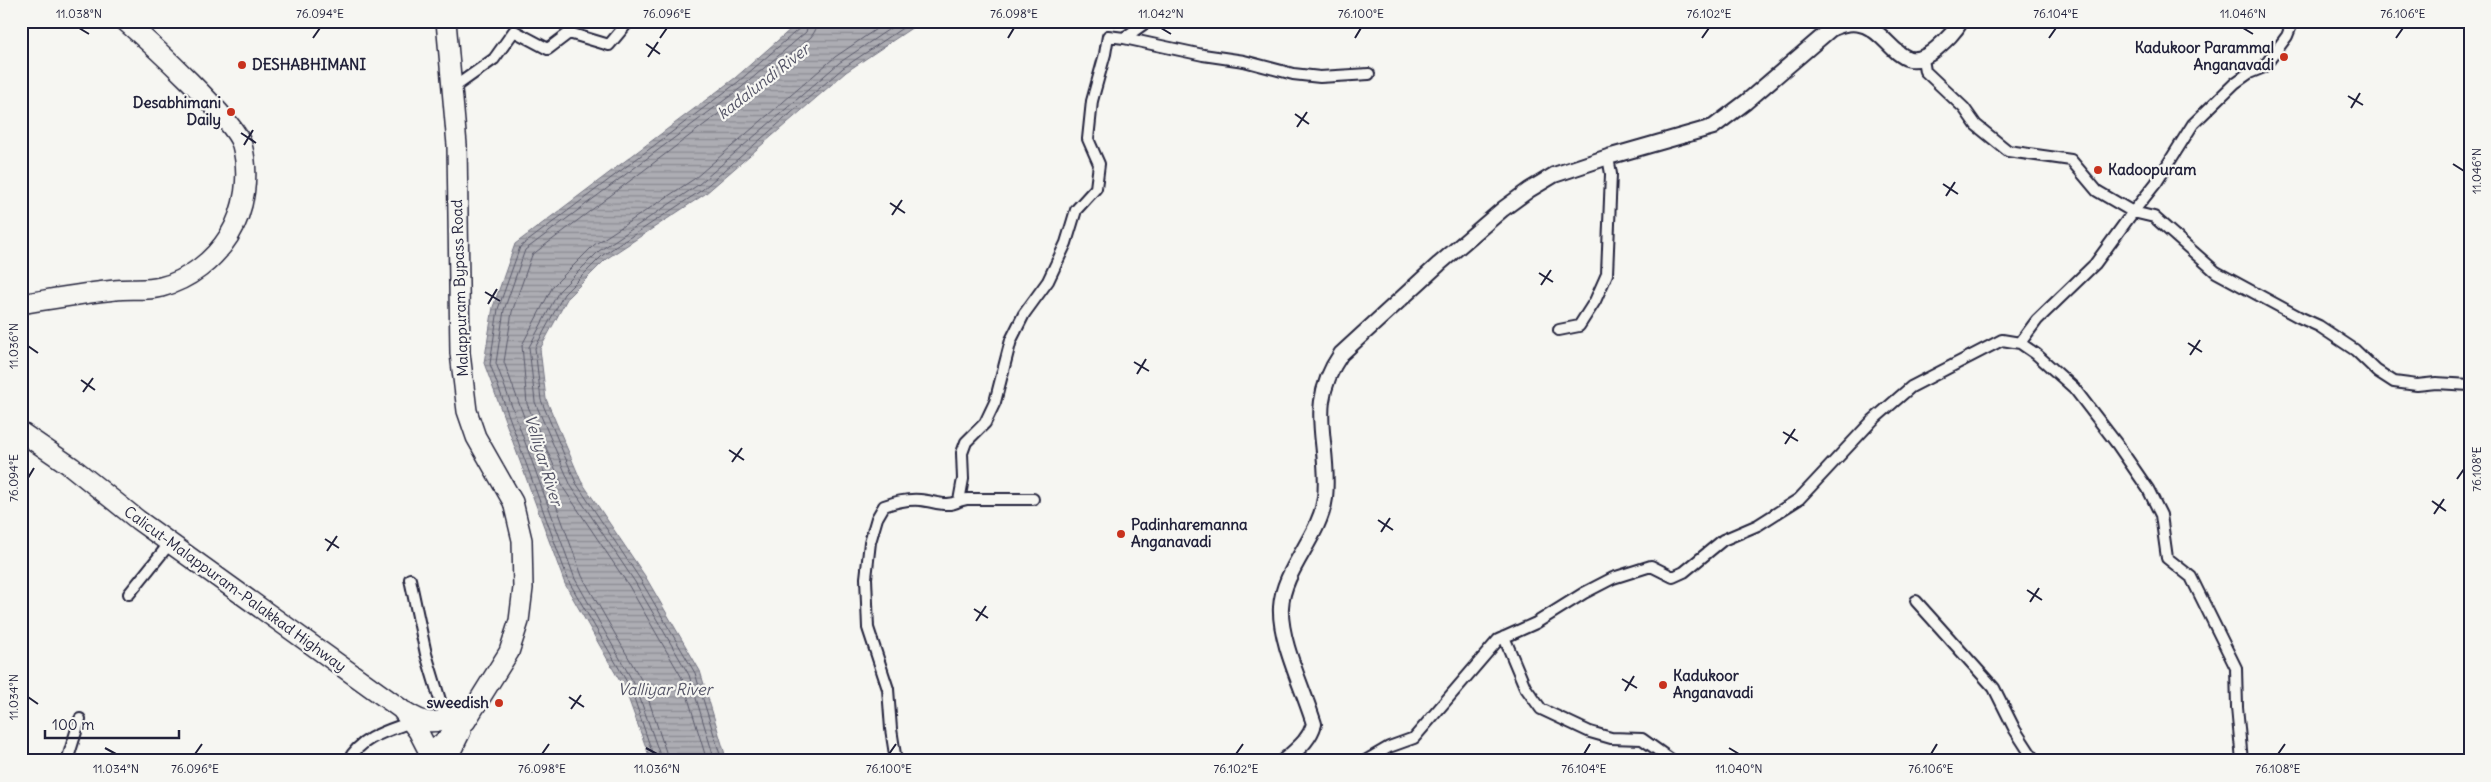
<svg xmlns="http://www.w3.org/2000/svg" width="2491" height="782" viewBox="0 0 2491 782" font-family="Delius,sans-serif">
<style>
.water{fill:url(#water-rules);stroke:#757583}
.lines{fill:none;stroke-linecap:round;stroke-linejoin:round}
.shore{stroke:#5a5a6b;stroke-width:1}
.street-casing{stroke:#22223b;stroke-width:14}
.secondary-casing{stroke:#22223b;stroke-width:18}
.highway-casing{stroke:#22223b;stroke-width:22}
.street{stroke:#f6f6f2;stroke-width:10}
.secondary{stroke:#f6f6f2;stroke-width:14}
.highway{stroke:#f6f6f2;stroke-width:19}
.ticks{fill:none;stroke:#22223b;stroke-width:2}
.poi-dot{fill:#c8321e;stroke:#f6f6f2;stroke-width:2}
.labels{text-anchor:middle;stroke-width:4.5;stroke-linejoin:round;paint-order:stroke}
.poi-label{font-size:15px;font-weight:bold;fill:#22223b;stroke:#f6f6f2;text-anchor:start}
.street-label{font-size:15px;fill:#22223b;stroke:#f6f6f2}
.water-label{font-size:16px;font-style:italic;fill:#535365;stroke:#f6f6f2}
.neatline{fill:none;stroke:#22223b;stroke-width:2}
.ticks-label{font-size:12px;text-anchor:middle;fill:#22223b}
</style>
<defs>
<pattern id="water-rules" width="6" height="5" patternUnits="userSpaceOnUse" patternTransform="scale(1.25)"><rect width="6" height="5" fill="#adadb3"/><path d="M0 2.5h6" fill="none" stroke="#8c8c93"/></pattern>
</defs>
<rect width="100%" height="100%" fill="#f6f6f2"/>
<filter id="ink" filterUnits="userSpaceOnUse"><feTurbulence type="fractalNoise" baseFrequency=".02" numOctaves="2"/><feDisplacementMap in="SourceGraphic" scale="10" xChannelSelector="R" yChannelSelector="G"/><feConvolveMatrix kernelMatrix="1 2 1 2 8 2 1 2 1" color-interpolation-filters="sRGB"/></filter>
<g filter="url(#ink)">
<path class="water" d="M 800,21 L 922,21 L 846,72 L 705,194 L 606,259 L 568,297 L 540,349 L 546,399 L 581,481 L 645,576 L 700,671 L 727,761 L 651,761 L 626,692 L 565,584 L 484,363 L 493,307 L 515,244 L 735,78 Z"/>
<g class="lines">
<path class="shore" d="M 655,761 L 631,689 L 569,582 L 490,364 L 498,309 L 520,247 L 738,82 L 801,27 L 803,21
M 662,761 L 636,687 L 575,579 L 496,363 L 504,310 L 525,250 L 742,87 L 806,32 L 809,21
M 669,761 L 643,683 L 582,576 L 504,362 L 512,312 L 532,255 L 746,93 L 811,37 L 815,31 L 817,21
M 707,761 L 682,678 L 629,586 L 564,489 L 527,404 L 522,345 L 553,286 L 594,245 L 694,179 L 835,57 L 888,21
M 715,761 L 689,675 L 635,582 L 571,486 L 535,402 L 529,347 L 559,291 L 599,251 L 698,185 L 839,63 L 901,21
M 722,761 L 695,673 L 640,579 L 576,483 L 541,400 L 535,348 L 564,294 L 603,255 L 702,190 L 843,68 L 913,21"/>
<defs>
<path id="street" d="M 2293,21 L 2287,36 L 2264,67 L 2249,73 L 2235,83 L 2193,124 L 2156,183 L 2133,212 L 2154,217 L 2216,272 L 2299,317 L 2319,326 L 2355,350 L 2377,371 L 2394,382 L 2417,385 L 2436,383 L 2470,385
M 1124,38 L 1203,55 L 1244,61 L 1293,74 L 1320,77 L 1369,74
M 1923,59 L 1925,71 L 1964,108 L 1976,125 L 2008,151 L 2071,160 L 2097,191 L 2133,212 L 2095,264 L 2037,320 L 2020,343
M 453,88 L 494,59 L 514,31 L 548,49 L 569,33 L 609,45 L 629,21
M 1559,330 L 1579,326 L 1595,301 L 1607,274 L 1611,174 L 1608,157
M 959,501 L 967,499 L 1033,499
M 410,579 L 426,654 L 446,720
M 129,594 L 170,543
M 1916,601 L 1994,688 L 2015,730 L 2035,761
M 1504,637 L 1525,687 L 1541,709 L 1590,732 L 1611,738 L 1642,739 L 1673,761
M 67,761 L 80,719
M 348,761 C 361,737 387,731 411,722
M 896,761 L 891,729 L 888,689 L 868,628 L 866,578 L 870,542 L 877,518 L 884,506 C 895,502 907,499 920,500 C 934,501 946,508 959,501 L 963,479 L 962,453 L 966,442 L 985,423 L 995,402 L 1011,340 L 1024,314 L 1048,281 L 1066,243 L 1076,210 L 1096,188 L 1099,164 L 1088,139 L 1092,101 L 1105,54 L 1108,36 L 1124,38 L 1148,21
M 1365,761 L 1389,747 L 1414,738 L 1498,640 L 1536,623 L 1584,593 L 1613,578 L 1651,566 L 1673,577 L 1684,572 L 1723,540 L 1758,525 L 1799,499 L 1873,420 L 1911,387 L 2002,340 L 2020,343 L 2036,354 L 2074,388 L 2117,444 L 2148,489 L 2161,515 L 2167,558 L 2191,577 L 2236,668 L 2237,707 L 2242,761"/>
<path id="secondary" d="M 1284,761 C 1297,749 1309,741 1314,724 C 1304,690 1279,641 1281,607 C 1283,569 1320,537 1325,498 C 1331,442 1304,408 1341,354 L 1439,264 L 1503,209 L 1529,190 L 1554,175 L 1608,157 L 1713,127 L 1746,102 L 1831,29 C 1889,0 1890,90 1937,48 C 1946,40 1955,32 1961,21"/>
<path id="highway" d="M 21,304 C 52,299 84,293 115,290 C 130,288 146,291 161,287 C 189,280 214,260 229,236 C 245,210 250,175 242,145 C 235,120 148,41 125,21
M 21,432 L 72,467 L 138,520 L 401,709 L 418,731 L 433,760
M 406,712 C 425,724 434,725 456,715
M 428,750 L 440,745 L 466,721 L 509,652 L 519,621 L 523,588 L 522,540 L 513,502 L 476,437 L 467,411 L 460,353 L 457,145 L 446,21
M 446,761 L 461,731"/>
</defs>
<use href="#street" class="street-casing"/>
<use href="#secondary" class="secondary-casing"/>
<use href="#highway" class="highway-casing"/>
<use href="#street" class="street"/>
<use href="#secondary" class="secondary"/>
<use href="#highway" class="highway"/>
</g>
</g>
<path class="ticks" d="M 79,28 L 89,34M 1161,28 L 1171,34M 2243,28 L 2253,34M 313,38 L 320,28M 660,38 L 667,28M 1008,38 L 1014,28M 1355,38 L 1361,28M 1702,38 L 1709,28M 2049,38 L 2056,28M 2396,38 L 2403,28M 646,44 L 660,54M 648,57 L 658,42M 2348,96 L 2363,105M 2351,108 L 2360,93M 1295,114 L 1309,124M 1297,127 L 1307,112M 241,133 L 256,143M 244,145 L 253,130M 2453,164 L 2464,171M 1943,184 L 1958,194M 1946,196 L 1955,182M 890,203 L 905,213M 892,215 L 902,200M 1539,273 L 1553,282M 1541,285 L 1551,270M 485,292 L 500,301M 488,304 L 497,289M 2188,343 L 2202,352M 28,346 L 38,353M 2190,355 L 2200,340M 1134,362 L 1149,371M 1137,374 L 1146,359M 81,380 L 95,390M 83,392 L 93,378M 1783,432 L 1798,441M 1785,444 L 1795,429M 729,450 L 744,460M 732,462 L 742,448M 28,478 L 34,468M 2457,479 L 2464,469M 2432,501 L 2446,511M 2434,514 L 2444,499M 1378,520 L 1393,530M 1381,532 L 1390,518M 325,539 L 339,548M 327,551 L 337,536M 2027,590 L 2042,600M 2030,602 L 2039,588M 974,609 L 988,618M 976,621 L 986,606M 1622,679 L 1637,688M 1625,691 L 1634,676M 28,697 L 38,704M 569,697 L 584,707M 571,709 L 581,695M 105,748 L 116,754M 646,748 L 657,754M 1729,748 L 1739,754M 195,754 L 202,744M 542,754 L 549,744M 889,754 L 896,744M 1236,754 L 1243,744M 1584,754 L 1590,744M 1931,754 L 1937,744M 2278,754 L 2285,744"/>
<g class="poi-dot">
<circle cx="2284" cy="57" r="5"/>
<circle cx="242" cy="65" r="5"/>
<circle cx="231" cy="112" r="5"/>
<circle cx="2098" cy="170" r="5"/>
<circle cx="1121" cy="534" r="5"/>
<circle cx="1663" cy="685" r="5"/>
<circle cx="499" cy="703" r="5"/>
</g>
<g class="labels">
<g class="poi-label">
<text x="2274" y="53" text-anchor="end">Kadukoor Parammal<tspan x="2274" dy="17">Anganavadi</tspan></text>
<text x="252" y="70">DESHABHIMANI</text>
<text x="221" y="108" text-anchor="end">Desabhimani<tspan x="221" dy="17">Daily</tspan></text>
<text x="2108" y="175">Kadoopuram</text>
<text x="1131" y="530">Padinharemanna<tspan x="1131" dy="17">Anganavadi</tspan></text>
<text x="1673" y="681">Kadukoor<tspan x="1673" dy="17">Anganavadi</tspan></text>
<text x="489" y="708" text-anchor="end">sweedish</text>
</g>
<g class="street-label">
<text transform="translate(460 288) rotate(-92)" y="5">Malappuram Bypass Road</text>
<text transform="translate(235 589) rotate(36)" y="5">Calicut-Malappuram-Palakkad Highway</text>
</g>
<g class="water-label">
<text transform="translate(763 81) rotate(-38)" y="6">kadalundi River</text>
<text transform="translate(544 460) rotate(73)" y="6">Velliyar River</text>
<text x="665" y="695">Valliyar River</text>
</g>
</g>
<rect width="2491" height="782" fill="none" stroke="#f6f6f2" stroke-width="55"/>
<path d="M45 730v8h134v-8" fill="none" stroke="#22223b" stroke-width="2.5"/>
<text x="52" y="730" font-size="15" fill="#22223b" stroke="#f6f6f2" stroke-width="4" paint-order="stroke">100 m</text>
<rect x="28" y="28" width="2436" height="726" class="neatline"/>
<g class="ticks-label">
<text x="79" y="18">11.038°N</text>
<text x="320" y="18">76.094°E</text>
<text x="667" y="18">76.096°E</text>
<text x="1014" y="18">76.098°E</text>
<text x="1161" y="18">11.042°N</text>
<text x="1361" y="18">76.100°E</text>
<text x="1709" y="18">76.102°E</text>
<text x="2056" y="18">76.104°E</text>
<text x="2243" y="18">11.046°N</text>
<text x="2403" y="18">76.106°E</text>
<text transform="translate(2477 171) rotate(-90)" y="4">11.046°N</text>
<text transform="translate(14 346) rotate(-90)" y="4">11.036°N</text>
<text transform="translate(2477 469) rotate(-90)" y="4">76.108°E</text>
<text transform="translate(14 478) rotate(-90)" y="4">76.094°E</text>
<text transform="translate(14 697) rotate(-90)" y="4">11.034°N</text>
<text x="116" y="773">11.034°N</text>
<text x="195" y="773">76.096°E</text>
<text x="542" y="773">76.098°E</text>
<text x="657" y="773">11.036°N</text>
<text x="889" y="773">76.100°E</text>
<text x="1236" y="773">76.102°E</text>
<text x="1584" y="773">76.104°E</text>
<text x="1739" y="773">11.040°N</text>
<text x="1931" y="773">76.106°E</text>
<text x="2278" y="773">76.108°E</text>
</g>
</svg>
